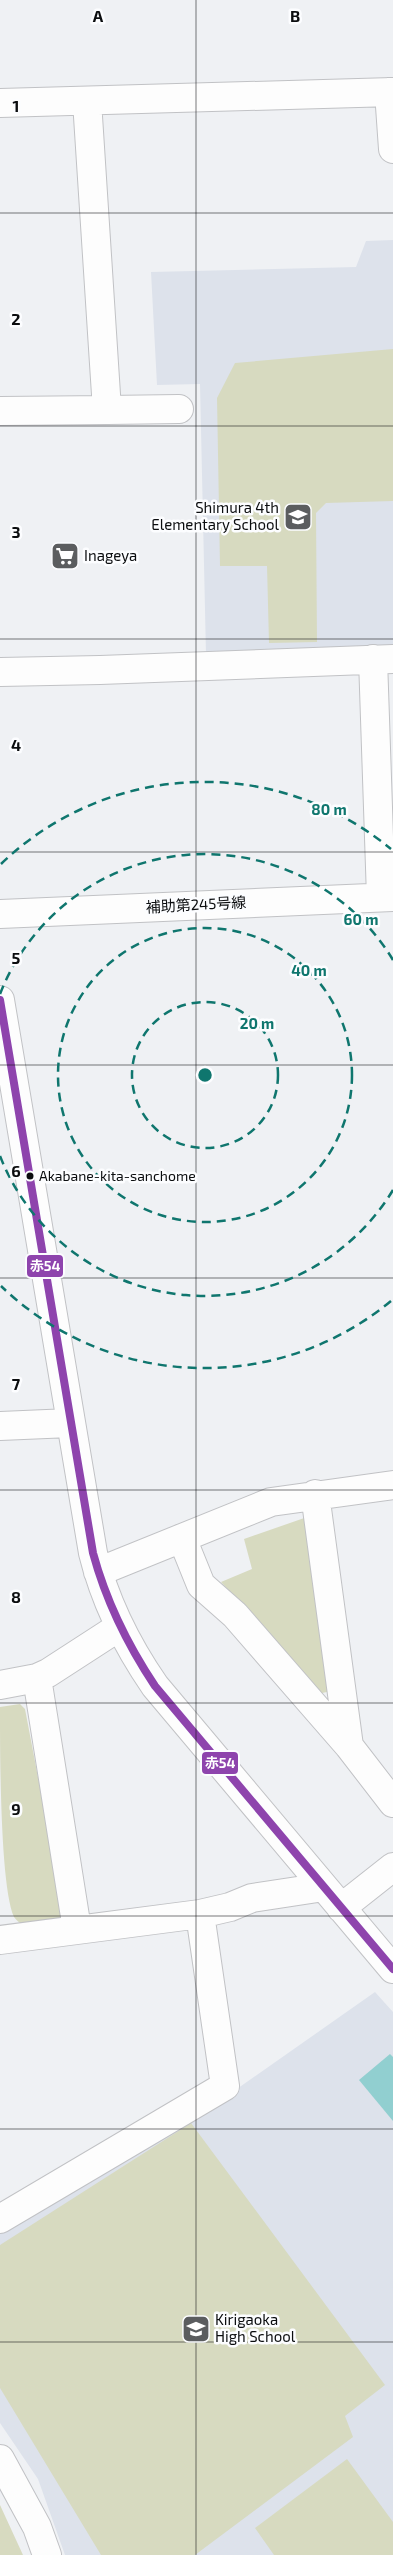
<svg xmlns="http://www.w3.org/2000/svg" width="393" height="2555" viewBox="0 0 393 2555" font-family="'Exo 2','Noto Sans JP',sans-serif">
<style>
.built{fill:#dde2eb}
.green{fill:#d7dac0}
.water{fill:#91cfd0}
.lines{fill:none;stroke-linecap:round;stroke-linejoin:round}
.minor-casing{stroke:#c1c2c5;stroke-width:30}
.minor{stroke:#fdfdfd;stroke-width:28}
.bus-1-casing{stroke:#fcfdff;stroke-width:11}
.bus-1{stroke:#8e44ad;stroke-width:8}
.grid{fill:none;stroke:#0b0d0f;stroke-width:1;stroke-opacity:0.55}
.ring{fill:none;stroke:#0f766e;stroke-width:2.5;stroke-dasharray:9 6}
.bus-dot{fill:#0b0d0f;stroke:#fcfdff;stroke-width:2}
.labels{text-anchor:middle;stroke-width:5;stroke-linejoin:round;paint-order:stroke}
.bus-label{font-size:14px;fill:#0b0d0f;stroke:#fcfdff;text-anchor:start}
.poi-label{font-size:15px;fill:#0b0d0f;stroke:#fcfdff;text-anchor:start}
.street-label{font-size:15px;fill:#0b0d0f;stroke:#fcfdff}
.grid-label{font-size:16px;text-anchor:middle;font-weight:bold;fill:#0b0d0f;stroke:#fcfdff;stroke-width:5;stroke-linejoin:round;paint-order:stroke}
.centre{fill:#0f766e;stroke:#fcfdff;stroke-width:2.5}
.ring-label{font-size:15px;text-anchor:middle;font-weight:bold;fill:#0f766e;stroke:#fcfdff;stroke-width:5;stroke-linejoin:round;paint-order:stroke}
.line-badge{stroke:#fcfdff;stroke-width:2}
.badge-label{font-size:14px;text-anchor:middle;font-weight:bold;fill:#fff}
</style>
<rect width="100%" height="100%" fill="#eff1f4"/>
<path class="built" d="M 393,240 L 393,649 L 206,654 L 200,384 L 157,385 L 151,272 L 356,267 L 366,241 Z
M 375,1992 L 393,2012 L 393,2555 L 65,2555 L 38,2479 L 0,2423 L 0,2234 L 190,2122 Z"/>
<path class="green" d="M 393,349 L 393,501 L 326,503 L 316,513 L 317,642 L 269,643 L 267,566 L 220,566 L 217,398 L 235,363 Z
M 310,1516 L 332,1691 L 322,1693 L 221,1582 L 252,1569 L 244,1539 Z
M 20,1704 L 25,1709 L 64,1914 L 57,1923 L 23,1925 C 20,1923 16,1920 14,1917 C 0,1886 0,1751 0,1707 Z
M 191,2123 L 385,2385 L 345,2416 L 353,2437 L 195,2555 L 101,2555 L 0,2388 L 0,2245 Z
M 347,2459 L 393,2522 L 393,2555 L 274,2555 L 255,2528 Z
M 0,2505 L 23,2555 L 0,2555 Z"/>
<path class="water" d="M 390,2054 L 393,2057 L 393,2121 L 359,2080 Z"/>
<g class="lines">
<defs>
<path id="minor" d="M 389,92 L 393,149
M 0,103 L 393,92
M 107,410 L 179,409
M 0,411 L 107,410 L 87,101
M 373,659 L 381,897
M 0,672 L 100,670 L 393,659
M 0,914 L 393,897
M 0,1000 L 93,1553 C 105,1602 126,1644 155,1686 L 393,1969
M 0,1426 L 70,1423
M 315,1494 L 349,1746
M 182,1538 L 201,1585 L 235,1615 L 349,1746 L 393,1803
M 98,1572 L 271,1502 L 393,1485
M 37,1678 L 77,1929
M 0,1685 L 37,1678 L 48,1673 L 119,1627
M 341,1908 L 393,1867
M 0,1940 L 200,1914 L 230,1907 L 252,1898 L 324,1887
M 0,2219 L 225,2086 L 200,1914
M 0,2459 L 37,2527 L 47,2555"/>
</defs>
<use href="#minor" class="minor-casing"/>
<use href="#minor" class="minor"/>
<defs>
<path id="bus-1" d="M 0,1000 L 93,1553 C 106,1601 127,1644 155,1686 L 393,1969"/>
</defs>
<use href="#bus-1" class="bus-1-casing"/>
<use href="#bus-1" class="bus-1"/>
</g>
<path class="grid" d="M 196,0 L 196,2555M 0,213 L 393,213M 0,426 L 393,426M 0,639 L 393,639M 0,852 L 393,852M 0,1065 L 393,1065M 0,1278 L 393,1278M 0,1490 L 393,1490M 0,1703 L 393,1703M 0,1916 L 393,1916M 0,2129 L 393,2129M 0,2342 L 393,2342"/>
<g class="ring">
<circle cx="205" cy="1075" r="73"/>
<circle cx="205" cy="1075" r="147"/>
<path d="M393 1190A220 220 0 0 1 0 1156M0 994A220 220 0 0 1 393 960"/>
<path d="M391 1301A293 293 0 0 1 1 1286M1 864A293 293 0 0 1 391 849"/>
</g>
<defs>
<symbol id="school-square" viewBox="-11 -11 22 22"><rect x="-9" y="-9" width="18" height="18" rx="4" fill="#5b5d5f" stroke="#fcfdff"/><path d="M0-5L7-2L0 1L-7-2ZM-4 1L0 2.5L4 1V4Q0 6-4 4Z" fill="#fff"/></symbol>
<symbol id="supermarket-square" viewBox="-11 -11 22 22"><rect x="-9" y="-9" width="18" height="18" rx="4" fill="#5b5d5f" stroke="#fcfdff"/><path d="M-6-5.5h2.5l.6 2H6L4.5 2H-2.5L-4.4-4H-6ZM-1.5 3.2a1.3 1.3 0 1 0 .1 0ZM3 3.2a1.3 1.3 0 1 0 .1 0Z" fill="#fff"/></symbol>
</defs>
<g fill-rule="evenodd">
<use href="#school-square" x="282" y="501" width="32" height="32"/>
<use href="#supermarket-square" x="49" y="540" width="32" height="32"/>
<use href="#school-square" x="180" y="2313" width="32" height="32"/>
</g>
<circle class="bus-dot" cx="30" cy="1176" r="4.5"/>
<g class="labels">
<g class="bus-label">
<text x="39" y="1181">Akabane-kita-sanchome</text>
</g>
<g class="poi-label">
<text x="279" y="513" text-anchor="end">Shimura 4th<tspan x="279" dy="17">Elementary School</tspan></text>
<text x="84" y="561">Inageya</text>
<text x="215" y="2325">Kirigaoka<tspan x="215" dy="17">High School</tspan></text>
</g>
<g class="street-label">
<text transform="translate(196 905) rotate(-3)" y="5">補助第245号線</text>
</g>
</g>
<g class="grid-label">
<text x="98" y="22">A</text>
<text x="295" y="22">B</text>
<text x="16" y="112">1</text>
<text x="16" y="325">2</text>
<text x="16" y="538">3</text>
<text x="16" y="751">4</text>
<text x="16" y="964">5</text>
<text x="16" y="1177">6</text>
<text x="16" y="1390">7</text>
<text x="16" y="1603">8</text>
<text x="16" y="1815">9</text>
</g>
<circle cx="205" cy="1075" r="8" class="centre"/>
<g class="ring-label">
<text x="329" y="815">80 m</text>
<text x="361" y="925">60 m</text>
<text x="309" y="976">40 m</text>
<text x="257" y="1029">20 m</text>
</g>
<g class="line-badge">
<rect x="26" y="1254" width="38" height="24" rx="5" fill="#8e44ad"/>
<rect x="201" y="1751" width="38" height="24" rx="5" fill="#8e44ad"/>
</g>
<g class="badge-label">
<text x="45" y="1271">赤54</text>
<text x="220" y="1768">赤54</text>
</g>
</svg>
